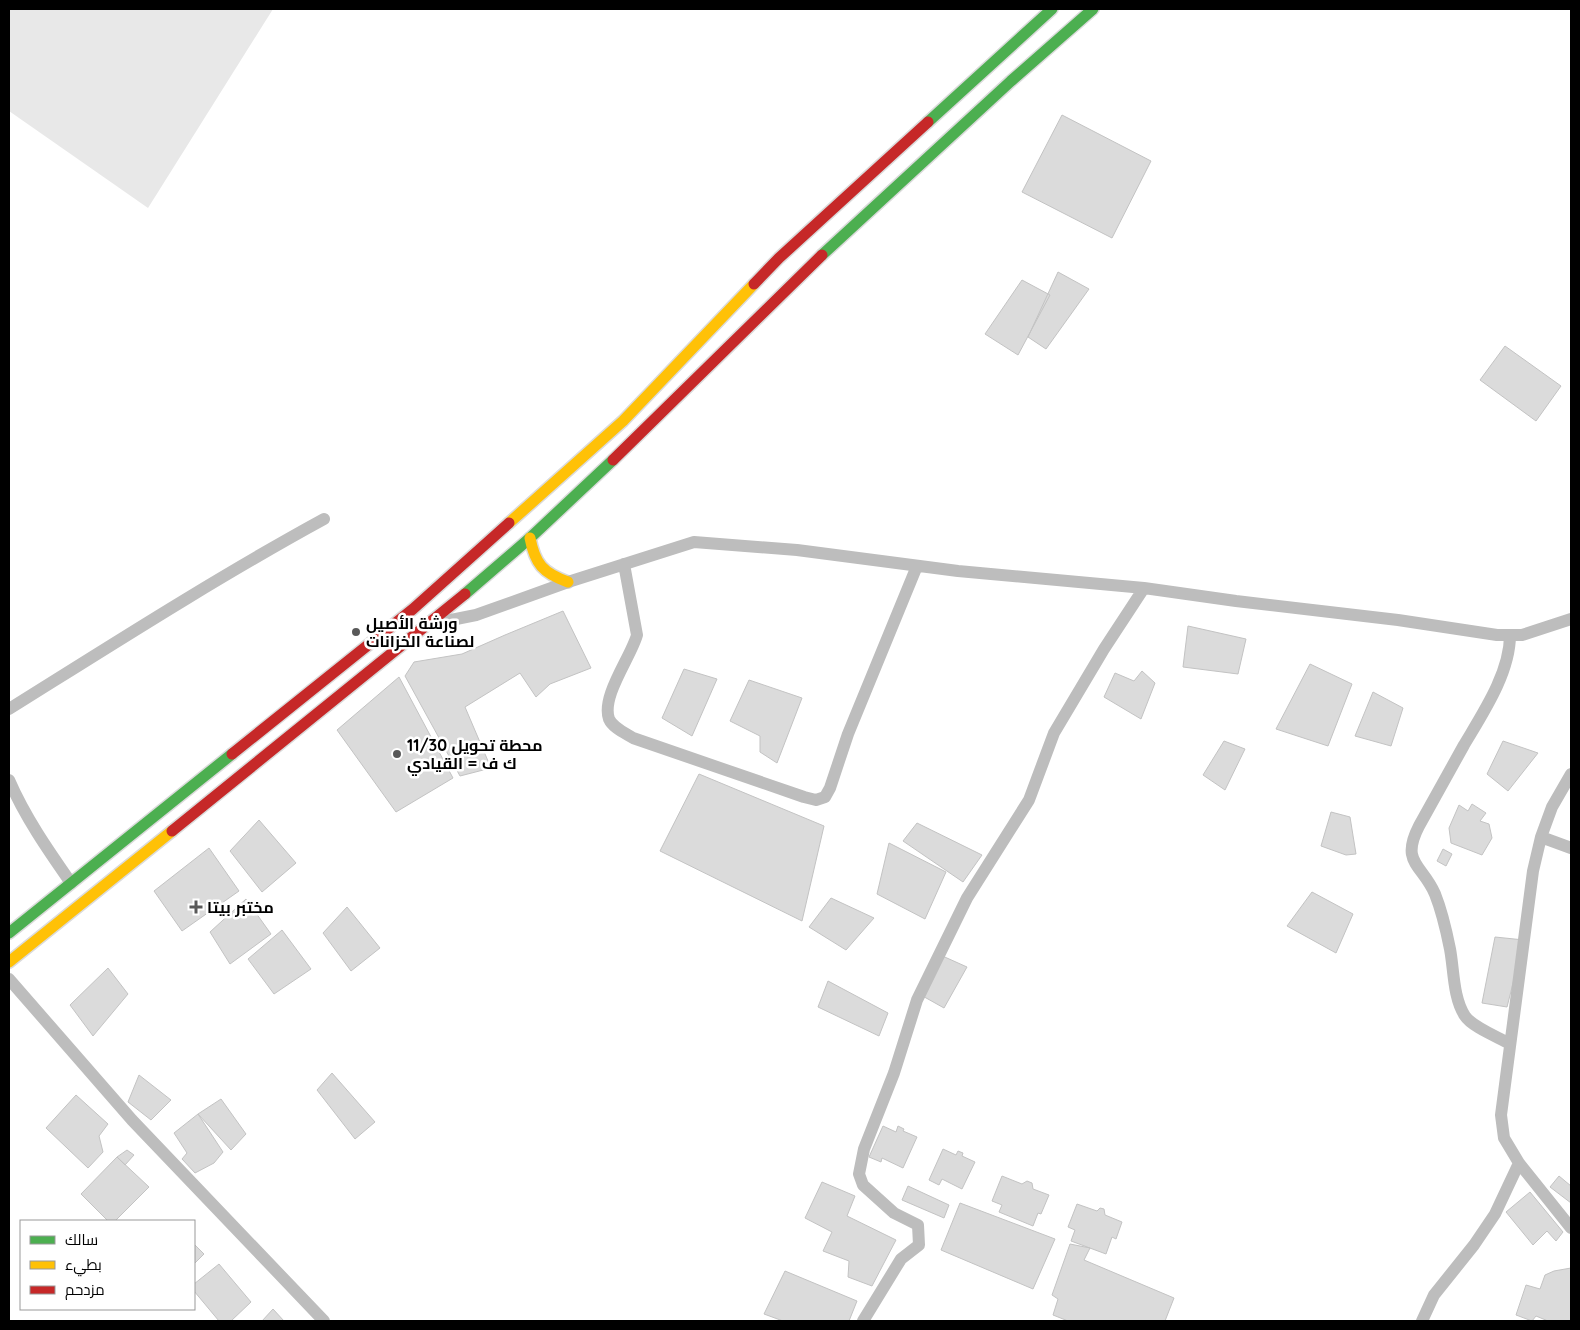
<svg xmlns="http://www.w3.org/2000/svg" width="1580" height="1330" viewBox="0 0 1580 1330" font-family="Quicksand,Cairo,sans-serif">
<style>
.green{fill:#e8e8e8}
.building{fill:#dbdbdb;stroke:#c3c3c3}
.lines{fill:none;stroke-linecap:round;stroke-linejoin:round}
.fast-casing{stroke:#dbdbdb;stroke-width:14}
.slow-casing{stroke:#dbdbdb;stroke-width:14}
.jam-casing{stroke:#dbdbdb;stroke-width:14}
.street{stroke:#bdbdbd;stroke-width:12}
.fast{stroke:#4caf50;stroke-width:11}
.slow{stroke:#ffc107;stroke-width:11}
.jam{stroke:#c62828;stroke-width:11}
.poi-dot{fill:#595959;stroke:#fff;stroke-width:2}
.labels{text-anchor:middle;stroke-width:5;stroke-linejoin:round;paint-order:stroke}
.poi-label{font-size:16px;font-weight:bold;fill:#000;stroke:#fff;text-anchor:start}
</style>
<rect width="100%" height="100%" fill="#fff"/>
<path class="green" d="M 9,9 L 273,9 L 148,208 L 9,111 Z"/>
<path class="building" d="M 1062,115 L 1151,161 L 1112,238 L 1022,192 Z
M 1058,272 L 1089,289 L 1046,349 L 1028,337 Z
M 1022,280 L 1050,295 L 1018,355 L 985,334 Z
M 1505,346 L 1561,386 L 1536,421 L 1480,380 Z
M 563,611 L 591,668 L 550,684 L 536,697 L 520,673 L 465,707 L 491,768 L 460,776 L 405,676 L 414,662 L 462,654 L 505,635 Z
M 1188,626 L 1246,639 L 1238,674 L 1183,667 Z
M 1310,664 L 1352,684 L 1328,746 L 1276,729 Z
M 684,669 L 717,679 L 692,736 L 662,718 Z
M 1142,671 L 1155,683 L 1141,719 L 1104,697 L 1115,673 L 1134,681 Z
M 399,677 L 453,778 L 396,812 L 337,730 Z
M 749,680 L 802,698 L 777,763 L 760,752 L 760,736 L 730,721 Z
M 1373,692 L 1403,708 L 1391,746 L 1355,736 Z
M 1224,741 L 1245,749 L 1225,790 L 1203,775 Z
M 1503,741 L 1538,753 L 1508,791 L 1487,774 Z
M 699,774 L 824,826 L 802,921 L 660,851 Z
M 1472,804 L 1486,813 L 1480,821 L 1489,824 L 1492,838 L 1482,855 L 1451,843 L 1449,828 L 1459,805 L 1468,811 Z
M 1331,812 L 1350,817 L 1356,854 L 1346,855 L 1321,846 Z
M 259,820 L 296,863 L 262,892 L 230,851 Z
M 917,823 L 982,855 L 963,882 L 903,841 Z
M 889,843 L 946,872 L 925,919 L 877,894 Z
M 209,848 L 239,891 L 182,931 L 154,891 Z
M 1443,849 L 1452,854 L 1446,866 L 1437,861 Z
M 1312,892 L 1353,914 L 1336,953 L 1287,926 Z
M 831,898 L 874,918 L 846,950 L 809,927 Z
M 246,899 L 271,934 L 230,964 L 210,932 Z
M 347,907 L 380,948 L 351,971 L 323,933 Z
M 282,930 L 311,969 L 274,994 L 248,959 Z
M 1495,937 L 1524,940 L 1507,1007 L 1482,1003 Z
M 938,954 L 967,967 L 944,1008 L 919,994 Z
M 108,968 L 128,994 L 93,1036 L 70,1005 Z
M 828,981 L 888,1013 L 879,1036 L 818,1007 Z
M 332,1073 L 375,1122 L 355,1139 L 317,1090 Z
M 139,1075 L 171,1100 L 151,1120 L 128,1102 Z
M 76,1095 L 108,1124 L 99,1136 L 103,1152 L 88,1168 L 46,1128 Z
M 221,1099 L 246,1134 L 231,1150 L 198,1114 Z
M 198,1114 L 223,1152 L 214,1163 L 195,1173 L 182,1159 L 187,1153 L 174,1133 Z
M 883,1126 L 896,1132 L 898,1126 L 904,1129 L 903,1131 L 917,1137 L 903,1168 L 882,1158 L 881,1162 L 869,1157 Z
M 943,1149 L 956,1155 L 958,1151 L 963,1153 L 962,1156 L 975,1162 L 962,1189 L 942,1179 L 939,1185 L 929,1180 Z
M 127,1150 L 134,1155 L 125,1165 L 117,1157 Z
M 117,1157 L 149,1187 L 115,1221 L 108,1221 L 81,1194 Z
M 1002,1176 L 1022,1184 L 1027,1181 L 1032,1183 L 1033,1189 L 1049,1195 L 1041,1214 L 1038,1213 L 1033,1226 L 999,1212 L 1002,1205 L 992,1201 Z
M 1559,1176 L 1571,1186 L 1571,1203 L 1550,1187 Z
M 822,1182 L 855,1196 L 847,1216 L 896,1240 L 872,1286 L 848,1277 L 849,1261 L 823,1251 L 832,1232 L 805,1218 Z
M 908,1186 L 949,1205 L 944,1218 L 902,1200 Z
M 1530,1192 L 1563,1232 L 1556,1241 L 1547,1231 L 1533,1245 L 1506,1212 Z
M 960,1203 L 1055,1239 L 1033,1289 L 941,1250 Z
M 1077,1204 L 1097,1211 L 1100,1208 L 1104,1209 L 1105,1215 L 1122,1222 L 1116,1239 L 1112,1237 L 1106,1254 L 1071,1241 L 1075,1230 L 1068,1227 Z
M 194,1244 L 204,1254 L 194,1264 Z
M 1070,1244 L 1090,1248 L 1084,1260 L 1174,1298 L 1165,1321 L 1068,1321 L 1053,1315 L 1058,1299 L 1052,1295 Z
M 219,1264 L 251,1302 L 231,1321 L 219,1321 L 194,1291 L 194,1284 Z
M 1571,1268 L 1571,1321 L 1548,1321 L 1536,1316 L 1532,1321 L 1516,1315 L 1526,1285 L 1540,1289 L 1545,1275 L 1554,1271 Z
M 785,1271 L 857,1301 L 849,1321 L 783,1321 L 764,1314 Z
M 273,1309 L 284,1321 L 262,1321 Z"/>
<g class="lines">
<defs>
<path id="fast" d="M 928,122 L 1052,9
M 822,255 L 1011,81 L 1093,9
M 465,594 L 530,538 L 613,460
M 9,933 L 232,754"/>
<path id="slow" d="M 509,523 L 623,421 L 754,284
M 530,538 C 535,564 543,573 568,582
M 9,962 L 172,831"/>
<path id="jam" d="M 754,284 L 779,258 L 928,122
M 613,460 L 822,255
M 232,754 L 413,609 L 509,523
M 172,831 L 465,594"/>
</defs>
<use href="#fast" class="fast-casing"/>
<use href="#slow" class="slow-casing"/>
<use href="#jam" class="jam-casing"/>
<path class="street" d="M 624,564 L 637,635 C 631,657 601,696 609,719 C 613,728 625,733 633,738 L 804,797 L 816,800 L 825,797 L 830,788 L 848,734 L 917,566
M 437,621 L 446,621 L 476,615 L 568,582 L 694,542 L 797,550 L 958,571 L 1144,588 L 1236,601 L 1398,620 L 1497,635 L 1522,635 L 1571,619
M 1510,635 C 1510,673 1483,713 1464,745 C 1449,772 1434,799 1419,826 C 1400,863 1422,864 1435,894 C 1441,909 1447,934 1450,949 C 1454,970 1453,998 1465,1016 C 1472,1027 1498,1037 1510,1044
M 9,709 C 113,644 216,578 324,519
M 1571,774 L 1552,807 L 1541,837 L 1533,871 L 1501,1115 L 1504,1138 L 1519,1163 L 1571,1228
M 9,780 C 25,817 48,850 71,883
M 1541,837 L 1571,848
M 9,979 L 132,1120 L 324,1321
M 863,1321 L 901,1259 L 919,1245 L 918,1225 L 894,1213 L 863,1185 L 859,1174 L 864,1149 L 894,1073 L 917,1000 L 967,898 L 1029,800 L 1054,733 L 1104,649 L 1144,588
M 1422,1321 L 1434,1295 L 1474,1245 L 1495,1214 L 1519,1163"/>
<use href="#fast" class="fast"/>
<use href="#slow" class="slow"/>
<use href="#jam" class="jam"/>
</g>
<g class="poi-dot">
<circle cx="356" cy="632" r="5"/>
<circle cx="397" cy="754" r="5"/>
<path d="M193.5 899.5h5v5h5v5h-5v5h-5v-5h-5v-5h5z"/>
</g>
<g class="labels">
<g class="poi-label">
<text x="366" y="629">ورشة الأصيل<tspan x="366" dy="18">لصناعة الخزانات</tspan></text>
<text x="407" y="751">محطة تحويل 11/30<tspan x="407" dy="18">ك ف = القيادي</tspan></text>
<text x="207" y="913">مختبر بيتا</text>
</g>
</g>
<rect width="1580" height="1330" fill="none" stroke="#000000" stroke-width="20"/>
<rect x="20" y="1220" width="175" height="90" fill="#ffffff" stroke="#999999"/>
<rect x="30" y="1236" width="25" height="8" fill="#4caf50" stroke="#999999"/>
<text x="65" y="1245" font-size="15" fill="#000000">سالك</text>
<rect x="30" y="1261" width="25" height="8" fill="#ffc107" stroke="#999999"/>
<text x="65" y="1270" font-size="15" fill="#000000">بطيء</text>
<rect x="30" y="1286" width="25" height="8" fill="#c62828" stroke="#999999"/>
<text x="65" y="1295" font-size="15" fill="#000000">مزدحم</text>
</svg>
